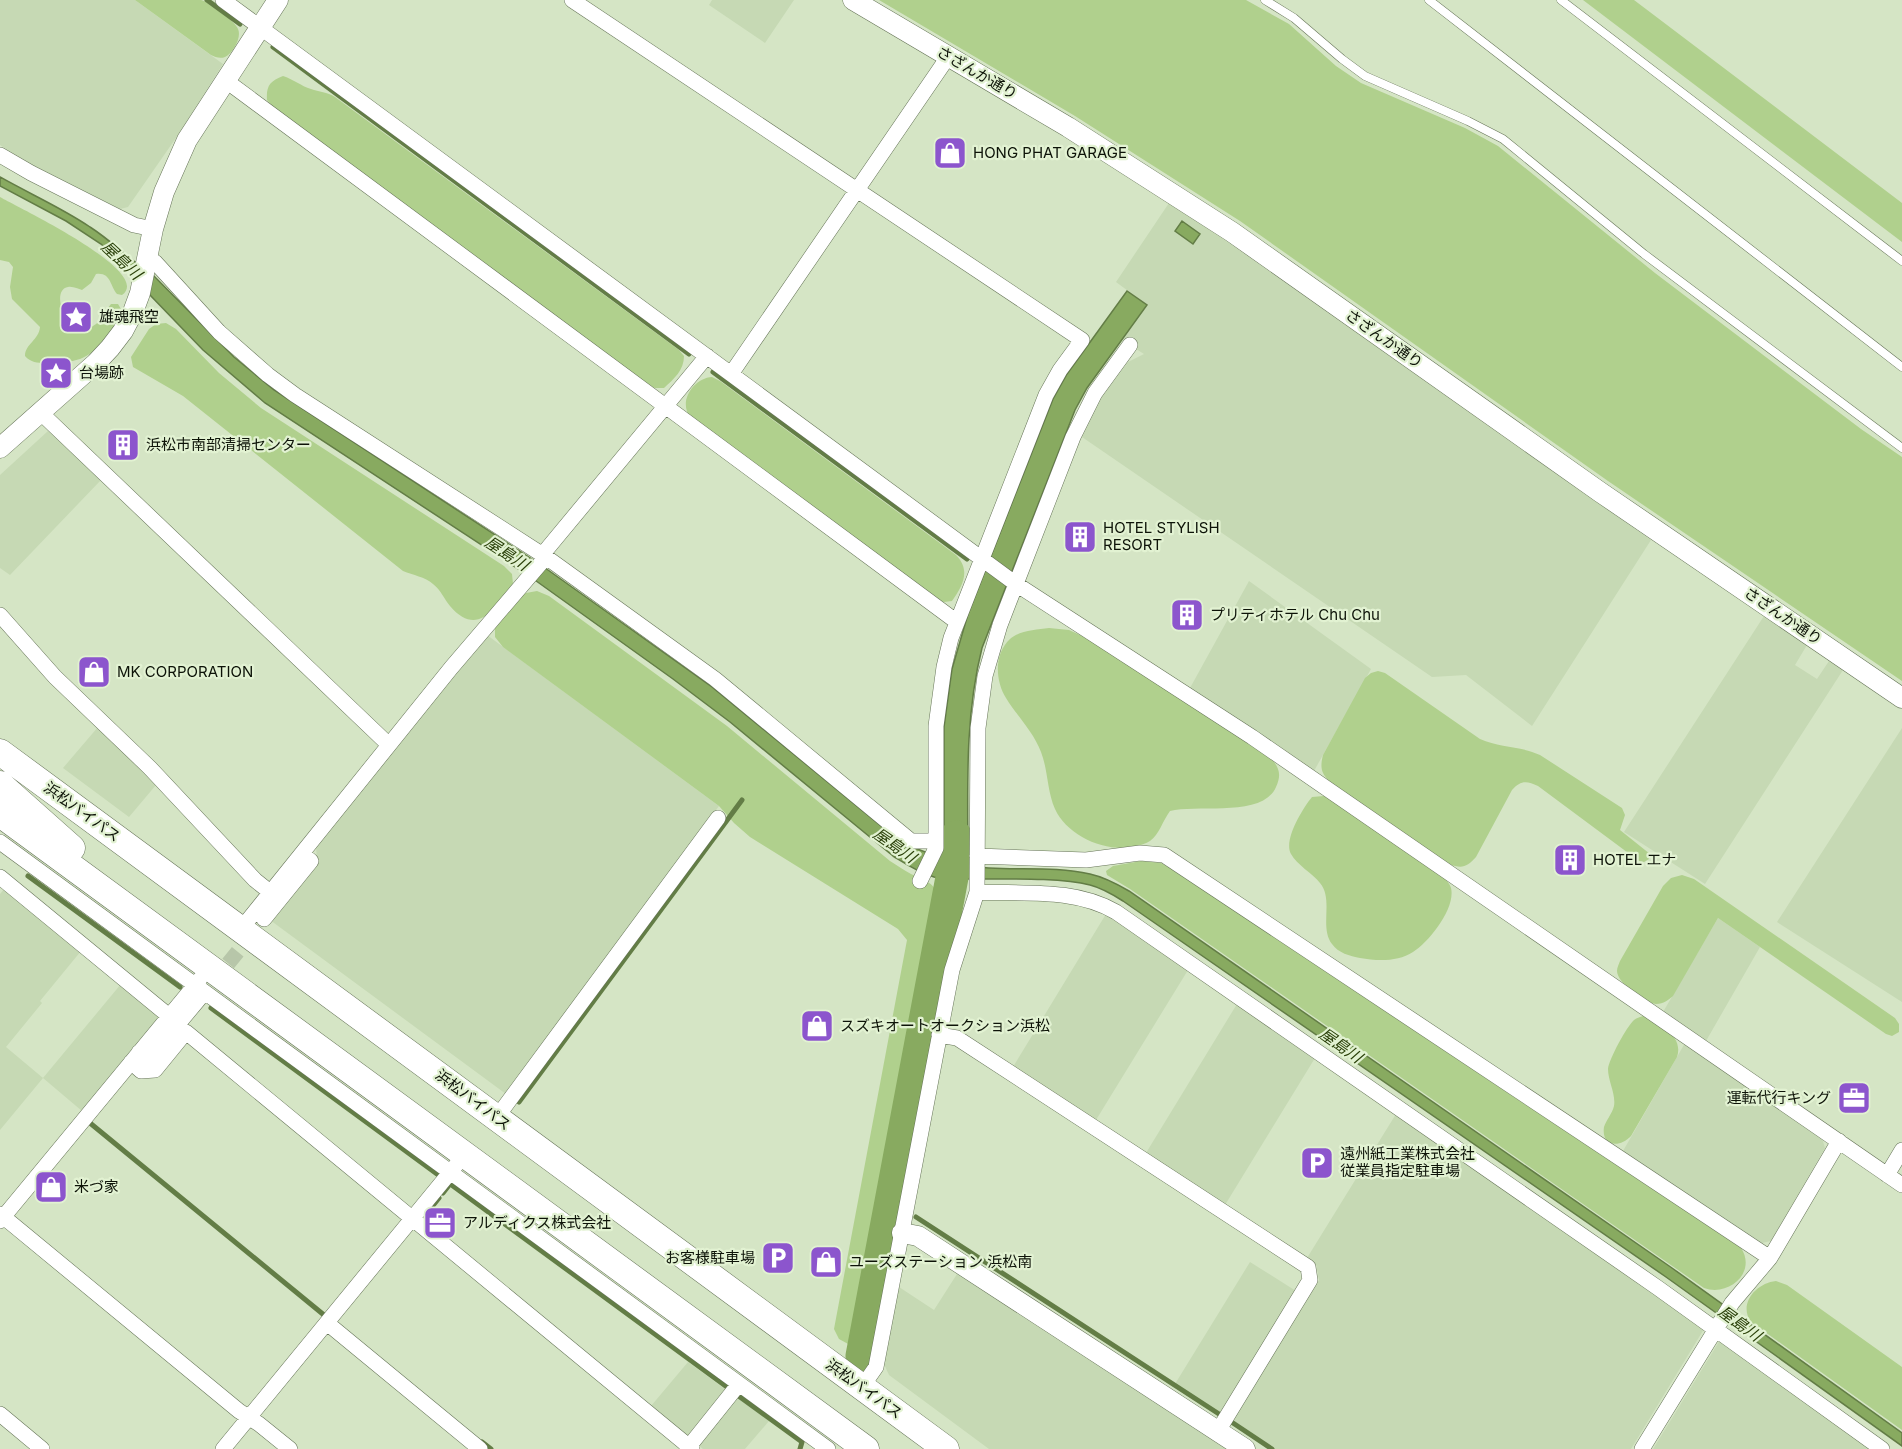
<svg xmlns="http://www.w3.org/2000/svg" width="1902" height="1449" viewBox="0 0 1902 1449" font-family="Inter,'Noto Sans JP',sans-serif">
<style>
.built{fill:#c6d9b4}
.green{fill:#b0d08d}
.water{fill:#88aa60;stroke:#637d46;stroke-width:1.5}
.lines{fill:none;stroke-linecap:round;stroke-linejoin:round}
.stream{stroke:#637d46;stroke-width:5}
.river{stroke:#88aa60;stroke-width:33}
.minor-tunnel{stroke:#b7c6a9;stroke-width:15;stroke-dasharray:15 8;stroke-linecap:butt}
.service-casing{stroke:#667458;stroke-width:9}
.minor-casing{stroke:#667458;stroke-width:16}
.tertiary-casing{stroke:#667458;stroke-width:21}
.trunk-casing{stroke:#667458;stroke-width:27}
.service{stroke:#fff;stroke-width:8}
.minor{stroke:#fff;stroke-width:15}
.tertiary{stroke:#fff;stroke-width:20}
.trunk{stroke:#fff;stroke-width:26}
.labels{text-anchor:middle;stroke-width:4.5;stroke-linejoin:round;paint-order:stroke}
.street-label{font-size:15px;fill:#0d1308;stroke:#e2f2d2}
.poi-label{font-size:15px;fill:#0d1308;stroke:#e2f2d2;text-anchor:start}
.water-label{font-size:16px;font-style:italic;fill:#2a4009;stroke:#e2f2d2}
</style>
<rect width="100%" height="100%" fill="#d5e5c5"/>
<path class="built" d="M 0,0 L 135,0 L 223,64 L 178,135 L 128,207 L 120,209 L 34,166 L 0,145 Z
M 712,0 L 794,0 L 765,43 L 709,5 Z
M 1169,203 L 1226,241 L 1651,540 L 1532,726 L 1466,675 L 1432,677 L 1082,437 L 1102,397 L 1128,362 L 1144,354 L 1122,340 L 1147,305 L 1116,282 Z
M 48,431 L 101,480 L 10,575 L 0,568 L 0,475 Z
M 1249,581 L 1371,669 L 1314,771 L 1190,688 Z
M 1764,616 L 1807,645 L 1795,665 L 1817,679 L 1829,661 L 1843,670 L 1705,884 L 1624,832 Z
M 487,635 L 719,806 L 506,1094 L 270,920 L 317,862 L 316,845 Z
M 98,727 L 156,785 L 129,817 L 63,768 Z
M 1902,728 L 1902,1002 L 1777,922 Z
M 5,888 L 81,951 L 40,1001 L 42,1003 L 6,1047 L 43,1078 L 121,984 L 160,1016 L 82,1111 L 43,1078 L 0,1130 L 0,894 Z
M 1106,914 L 1188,970 L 1096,1120 L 1013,1067 Z
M 1718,918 L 1760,947 L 1706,1041 L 1663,1012 Z
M 1237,1004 L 1315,1058 L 1225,1205 L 1146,1153 Z
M 1685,1043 L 1822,1138 L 1825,1148 L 1771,1241 L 1762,1243 L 1623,1151 Z
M 1396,1114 L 1704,1329 L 1631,1449 L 1275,1449 L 1232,1421 L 1319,1280 L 1316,1264 L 1307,1258 Z
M 1250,1262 L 1296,1291 L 1221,1414 L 1175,1384 Z
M 957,1274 L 1226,1449 L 989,1449 L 889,1375 L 884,1364 L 899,1287 L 934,1310 Z
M 1720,1340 L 1871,1449 L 1653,1449 Z
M 688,1362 L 729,1392 L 690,1439 L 651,1406 Z
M 735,1396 L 769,1421 L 745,1449 L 703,1449 L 697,1444 Z"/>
<path class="green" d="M 135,0 C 152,0 186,0 201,0 C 208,1 236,22 238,29 C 242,37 233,53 225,57 C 220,59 215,57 211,55 Z
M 879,0 L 1246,0 L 1289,24 L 1336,66 L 1361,83 L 1465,128 L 1498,146 L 1655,273 L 1861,429 L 1902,457 L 1902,681 L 1608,481 L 1240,221 L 1075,116 Z
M 1583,0 L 1634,0 L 1902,203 L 1902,242 Z
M 283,76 C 293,79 301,86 311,89 C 319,92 327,92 335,97 L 679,350 L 684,356 C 684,370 674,379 664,388 L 655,388 L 647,384 L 274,108 L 267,100 C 266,86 270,81 283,76 Z
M 0,197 C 15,206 155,272 122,295 L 117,294 C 110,286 111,272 96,274 L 91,283 L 82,290 C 78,289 73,286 68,287 C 49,290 67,340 93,326 C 102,321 105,311 111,304 L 118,304 L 121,309 C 118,330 98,352 80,359 C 70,362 61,363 51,363 C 41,363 32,364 25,356 C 25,344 39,340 40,327 L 12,299 L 10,287 L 13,267 L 9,262 L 0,260 Z
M 166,323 L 176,329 L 219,373 L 261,408 L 504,566 L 512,574 L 513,584 C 497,606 478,639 450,606 C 444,599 441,590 433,584 C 425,577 413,575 403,571 L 183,396 L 133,367 L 131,357 L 149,329 L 156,324 Z
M 712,377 L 720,381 L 956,555 C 971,570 963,586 952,601 L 944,602 L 936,599 L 690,417 C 678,401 694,378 712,377 Z
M 537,591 L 549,596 L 727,726 L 890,861 C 897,865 903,870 911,874 C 926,881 937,883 940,902 L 857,1339 L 850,1345 L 839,1339 L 834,1329 L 907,940 L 898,929 L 750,837 L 734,823 L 719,806 L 503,647 L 495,637 L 495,628 L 518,599 L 526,593 Z
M 1049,628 L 1069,630 L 1089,639 L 1270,757 C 1279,767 1282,774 1276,787 C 1263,818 1197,804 1170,811 C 1163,820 1159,835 1150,841 C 1119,859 1069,840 1055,809 C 1047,791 1048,770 1041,752 C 1033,731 1017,716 1006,698 C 995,680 994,654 1010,639 C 1020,630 1036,630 1049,628 Z
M 1378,671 L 1385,673 L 1480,739 C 1500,748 1521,746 1540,755 L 1622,808 L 1625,815 L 1620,830 L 1650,854 L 1649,859 L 1644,862 L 1639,861 L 1538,786 C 1526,780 1520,781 1512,790 L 1476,857 C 1467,867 1462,869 1449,864 L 1329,781 C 1321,773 1320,767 1323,755 L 1365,678 L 1371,673 Z
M 1324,796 L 1335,802 L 1444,877 C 1446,880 1450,884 1451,888 C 1456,908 1429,942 1413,952 C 1398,962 1377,961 1360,958 C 1350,956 1338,953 1332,944 C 1319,927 1334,900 1320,883 C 1312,873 1297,865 1291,854 C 1283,840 1303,808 1312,797 Z
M 1141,861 L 1161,863 L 1170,868 L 1741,1248 C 1757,1272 1729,1297 1704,1288 L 1130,889 L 1107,875 L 1106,871 L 1113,866 Z
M 1682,875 L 1694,879 L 1895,1018 L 1899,1024 L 1899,1032 L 1892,1036 L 1886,1034 L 1718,918 L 1673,996 C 1668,1000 1664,1004 1656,1004 C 1645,1003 1617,983 1617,971 C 1617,967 1619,964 1620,961 L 1663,886 L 1671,878 Z
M 1643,1016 C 1660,1024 1684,1036 1677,1057 L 1631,1136 C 1620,1148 1601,1147 1604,1127 C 1606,1120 1612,1114 1614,1106 C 1616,1094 1608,1081 1608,1069 C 1609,1059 1627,1026 1634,1020 C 1636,1018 1640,1017 1643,1016 Z
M 1776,1281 L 1787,1285 L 1902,1367 L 1902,1430 L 1751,1322 C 1738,1304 1756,1283 1776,1281 Z"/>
<path class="water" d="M 0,177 C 30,194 62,208 90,227 C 112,241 131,261 153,275 L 234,357 L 274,390 L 541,565 L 712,687 L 902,843 L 938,857 L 944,853 L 944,727 L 952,669 L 968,614 L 1053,399 L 1067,374 L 1127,291 L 1147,305 L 1087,388 L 1075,410 L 982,648 C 964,719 968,792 968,866 C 1008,872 1050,865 1090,874 C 1104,877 1117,884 1129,891 L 1672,1268 L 1902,1433 L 1902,1446 L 1666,1277 L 1123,901 C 1112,894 1102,888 1090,885 C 1062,878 1013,879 984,879 C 967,878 951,881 934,877 C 919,873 906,864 893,856 L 730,722 L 673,679 L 532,578 L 265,403 L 203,350 L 149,294 L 136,275 L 101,244 L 66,221 L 0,186 Z
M 1182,221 L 1200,234 L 1193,244 L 1175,231 Z"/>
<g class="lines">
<path class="stream" d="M 207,0 L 240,24
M 273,47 L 689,354
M 713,372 L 967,559
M 28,876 L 180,987
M 211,1008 L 437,1174
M 519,1102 L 742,800
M 90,1123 L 324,1315
M 453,1186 L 727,1387
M 443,1193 L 450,1184
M 892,1201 L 896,1204
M 431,1208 L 439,1198
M 916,1217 L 1219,1414
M 740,1397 L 802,1442 L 800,1449
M 1233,1423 L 1272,1449
M 482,1442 L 491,1449"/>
<path class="river" d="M 862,1356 L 953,872 L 956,837"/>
<path class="minor-tunnel" d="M 199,999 L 254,932"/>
<defs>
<path id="service" d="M 1265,0 L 1294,18 L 1342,59 L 1365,76 L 1468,121 L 1503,139 L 1644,254 L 1902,448
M 1429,0 L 1902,367
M 1561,0 L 1902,261"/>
<path id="minor" d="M 223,0 L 1016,584 L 1252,737 L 1902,1185
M 225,80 L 957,622
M 0,155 L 31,173 L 134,225 L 153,229
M 146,260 L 155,262 L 219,332 L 268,375 L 295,395 L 546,557 L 715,679 L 911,841 L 936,841 L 936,726 L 944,667 L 951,638 L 1046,395 L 1060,370 L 1082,340 L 572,0
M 731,374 L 948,57
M 40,412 L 389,745
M 542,555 L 707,356
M 0,615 L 55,677 L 150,768 L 255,880 L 270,892
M 0,842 L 828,1449
M 977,856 L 1086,860 L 1140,853 L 1164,855 L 1770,1258
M 0,877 L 169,1016
M 920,881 L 936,848 L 936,841
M 977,892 C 1024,894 1075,888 1116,912 L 1658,1288 L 1882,1449
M 264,919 L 311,861 L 302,854
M 241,929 L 451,668 L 546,557
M 939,1035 L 957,1038 L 1308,1267 L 1310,1280 L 1218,1431
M 139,1052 L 148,1060 L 199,999
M 131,1062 L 141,1071 L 155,1070 L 186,1032 L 692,1449
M 497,1117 L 718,818
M 1887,1175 L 1902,1150
M 0,1214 L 239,1411 L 259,1424 L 290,1449
M 0,1221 L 200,979
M 327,1323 L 480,1449
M 862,1387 L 876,1367 L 952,970 L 977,892 L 978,728 L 985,676 L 1000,625 L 1073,437 L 1095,393 L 1130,345
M 0,1414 L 42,1449
M 223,1449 L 457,1164
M 687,1449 L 739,1384
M 1642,1449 L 1732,1303 L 1770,1258 L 1839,1141"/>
<path id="tertiary" d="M 853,0 L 1068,127 L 1232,232 L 1600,492 L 1902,698
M 0,448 L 96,363 L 110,348 L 123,331 L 133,312 L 140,293 L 153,229 L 164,192 L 187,140 L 278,0
M 902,1233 L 918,1236 L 1245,1449"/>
<path id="trunk" d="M 0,752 L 946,1449
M 0,784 L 72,848
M 0,814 L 866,1449"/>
</defs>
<use href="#service" class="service-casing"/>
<use href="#minor" class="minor-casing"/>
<use href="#tertiary" class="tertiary-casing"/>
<use href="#trunk" class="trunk-casing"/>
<use href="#service" class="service"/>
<use href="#minor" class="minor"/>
<use href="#tertiary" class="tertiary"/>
<use href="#trunk" class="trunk"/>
</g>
<defs>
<symbol id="shop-square" viewBox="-11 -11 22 22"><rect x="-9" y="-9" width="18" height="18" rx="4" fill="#8c55cd" stroke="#e2f2d2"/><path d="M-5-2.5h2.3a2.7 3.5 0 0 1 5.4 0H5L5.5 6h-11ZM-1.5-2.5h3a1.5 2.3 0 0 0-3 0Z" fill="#fff"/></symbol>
<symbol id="sight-square" viewBox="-11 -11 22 22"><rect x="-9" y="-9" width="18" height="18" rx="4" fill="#8c55cd" stroke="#e2f2d2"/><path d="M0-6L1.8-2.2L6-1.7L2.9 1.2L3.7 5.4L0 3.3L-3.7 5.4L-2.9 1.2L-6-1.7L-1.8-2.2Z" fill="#fff"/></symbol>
<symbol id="building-square" viewBox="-11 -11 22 22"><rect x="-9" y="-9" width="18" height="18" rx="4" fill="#8c55cd" stroke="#e2f2d2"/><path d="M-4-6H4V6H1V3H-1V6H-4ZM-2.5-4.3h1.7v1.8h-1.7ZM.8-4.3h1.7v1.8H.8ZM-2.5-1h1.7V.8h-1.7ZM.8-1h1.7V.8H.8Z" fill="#fff"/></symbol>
<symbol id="office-square" viewBox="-11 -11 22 22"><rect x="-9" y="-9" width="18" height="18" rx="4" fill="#8c55cd" stroke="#e2f2d2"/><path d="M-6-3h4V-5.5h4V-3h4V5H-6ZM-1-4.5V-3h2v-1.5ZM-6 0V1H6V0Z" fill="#fff"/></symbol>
<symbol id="parking-square" viewBox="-11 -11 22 22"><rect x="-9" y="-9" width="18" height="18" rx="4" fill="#8c55cd" stroke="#e2f2d2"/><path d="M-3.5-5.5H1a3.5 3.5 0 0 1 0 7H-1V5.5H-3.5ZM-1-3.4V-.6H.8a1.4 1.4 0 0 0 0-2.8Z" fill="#fff"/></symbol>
</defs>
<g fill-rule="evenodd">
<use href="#shop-square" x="931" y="134" width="38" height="38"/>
<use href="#sight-square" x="57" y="298" width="38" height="38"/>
<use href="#sight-square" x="37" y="354" width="38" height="38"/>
<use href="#building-square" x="104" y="426" width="38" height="38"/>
<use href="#building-square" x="1061" y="518" width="38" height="38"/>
<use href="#building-square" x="1168" y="596" width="38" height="38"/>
<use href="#shop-square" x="75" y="653" width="38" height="38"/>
<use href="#building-square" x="1551" y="841" width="38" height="38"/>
<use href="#shop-square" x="798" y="1007" width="38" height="38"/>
<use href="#office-square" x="1835" y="1079" width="38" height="38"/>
<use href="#parking-square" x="1298" y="1144" width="38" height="38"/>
<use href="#shop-square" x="32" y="1168" width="38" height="38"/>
<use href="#office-square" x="421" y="1204" width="38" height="38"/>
<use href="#parking-square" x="759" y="1239" width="38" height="38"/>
<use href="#shop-square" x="807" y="1243" width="38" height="38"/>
</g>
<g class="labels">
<g class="street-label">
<text transform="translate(977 73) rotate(30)" y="5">さざんか通り</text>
<text transform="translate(1384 339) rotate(35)" y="5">さざんか通り</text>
<text transform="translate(1783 616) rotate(34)" y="5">さざんか通り</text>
<text transform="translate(82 812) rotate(36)" y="5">浜松バイパス</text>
<text transform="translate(473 1100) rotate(37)" y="5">浜松バイパス</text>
<text transform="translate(864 1389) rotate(36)" y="5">浜松バイパス</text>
</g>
<g class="poi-label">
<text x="973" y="158">HONG PHAT GARAGE</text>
<text x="99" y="322">雄魂飛空</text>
<text x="79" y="378">台場跡</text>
<text x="146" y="450">浜松市南部清掃センター</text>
<text x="1103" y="533">HOTEL STYLISH<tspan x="1103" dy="17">RESORT</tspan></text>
<text x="1210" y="620">プリティホテル Chu Chu</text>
<text x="117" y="677">MK CORPORATION</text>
<text x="1593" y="865">HOTEL エナ</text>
<text x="840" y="1031">スズキオートオークション浜松</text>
<text x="1831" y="1103" text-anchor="end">運転代行キング</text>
<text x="1340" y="1159">遠州紙工業株式会社<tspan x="1340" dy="17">従業員指定駐車場</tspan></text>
<text x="74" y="1192">米づ家</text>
<text x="463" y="1228">アルディクス株式会社</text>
<text x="755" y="1263" text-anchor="end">お客様駐車場</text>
<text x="849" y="1267">ユーズステーション 浜松南</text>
</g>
<g class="water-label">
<text transform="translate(122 260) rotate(43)" y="6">屋島川</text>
<text transform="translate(507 553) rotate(33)" y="6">屋島川</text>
<text transform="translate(895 845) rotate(35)" y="6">屋島川</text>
<text transform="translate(1341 1045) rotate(35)" y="6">屋島川</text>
<text transform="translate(1740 1323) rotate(36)" y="6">屋島川</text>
</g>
</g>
</svg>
